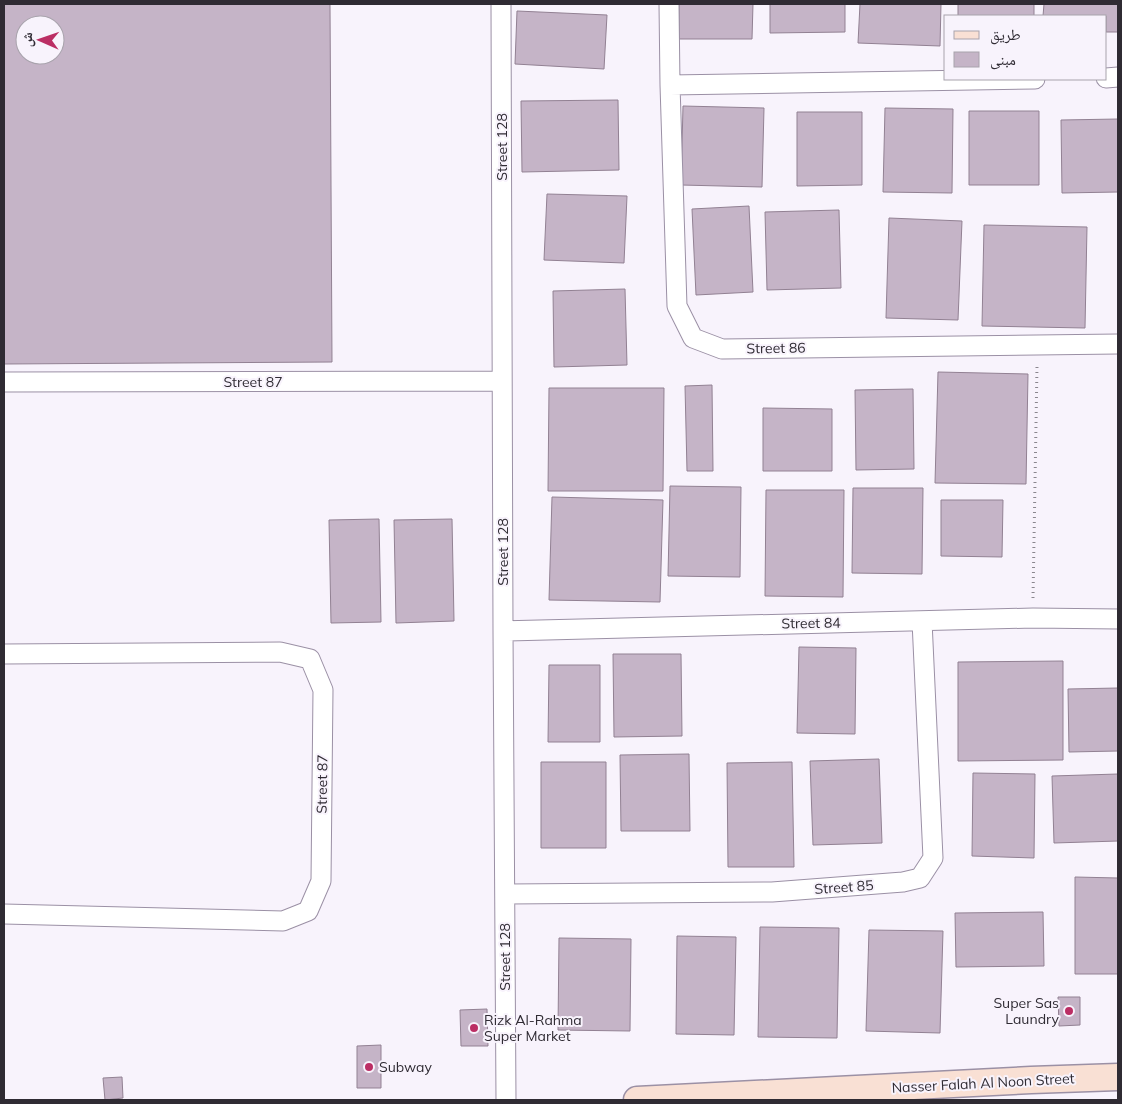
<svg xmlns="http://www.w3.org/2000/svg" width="1122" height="1104" viewBox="0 0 1122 1104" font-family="Mulish,'Noto Naskh Arabic',sans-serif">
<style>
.building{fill:#c5b4c7;stroke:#928193;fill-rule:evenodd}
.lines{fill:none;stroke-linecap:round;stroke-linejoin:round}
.street-casing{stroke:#9b90a5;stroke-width:21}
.secondary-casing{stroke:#9b90a5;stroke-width:29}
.path{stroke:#8a868e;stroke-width:3;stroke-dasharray:1 4;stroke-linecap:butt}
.street{stroke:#fff;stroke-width:19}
.secondary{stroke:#f9e0d4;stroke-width:26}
.poi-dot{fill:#bb2e64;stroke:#f8f3fc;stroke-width:2}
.labels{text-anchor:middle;stroke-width:4;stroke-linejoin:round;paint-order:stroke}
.street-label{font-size:14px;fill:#2f2b33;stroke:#f8f3fc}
.poi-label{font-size:14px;fill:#2f2b33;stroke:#f8f3fc;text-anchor:start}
</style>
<rect width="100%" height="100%" fill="#f8f3fc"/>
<path class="building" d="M 4,4 L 330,4 L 332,362 L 4,364 ZM 25,25 L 55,25 L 55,55 L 25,55 Z
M 679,4 L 753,4 L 752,39 L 679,39 Z
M 770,4 L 845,4 L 845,32 L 770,33 Z
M 860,4 L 941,4 L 940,46 L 858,43 Z
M 958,4 L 1034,4 L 1034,16 L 958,16 Z
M 1044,4 L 1118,4 L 1118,32 L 1106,32 L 1106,16 L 1043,16 Z
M 517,11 L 607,15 L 604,69 L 515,64 Z
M 618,100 L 619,170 L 522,172 L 521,101 Z
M 683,106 L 764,108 L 762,187 L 681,185 Z
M 885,108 L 953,109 L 952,193 L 883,192 Z
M 969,111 L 1039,111 L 1039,185 L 969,185 Z
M 797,112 L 862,112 L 862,185 L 797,186 Z
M 1118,119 L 1118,192 L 1062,193 L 1061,120 Z
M 547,194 L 627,196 L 624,263 L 544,260 Z
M 749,206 L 753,292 L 696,295 L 692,209 Z
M 839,210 L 841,288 L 767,290 L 765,212 Z
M 889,218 L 962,221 L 958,320 L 886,318 Z
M 984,225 L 1087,227 L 1085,328 L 982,326 Z
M 625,289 L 627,365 L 554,367 L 553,291 Z
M 938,372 L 1028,374 L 1026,484 L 935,483 Z
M 712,385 L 713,471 L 687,471 L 685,386 Z
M 549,388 L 664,388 L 663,491 L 548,491 Z
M 913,389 L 914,469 L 856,470 L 855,390 Z
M 763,408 L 832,409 L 832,471 L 763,471 Z
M 670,486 L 741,487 L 740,577 L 668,576 Z
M 853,488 L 923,488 L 922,574 L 852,573 Z
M 766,490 L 844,490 L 843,597 L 765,596 Z
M 552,497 L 663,500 L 660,602 L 549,600 Z
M 941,500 L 1003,500 L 1002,557 L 941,556 Z
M 379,519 L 381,622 L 331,623 L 329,520 Z
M 452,519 L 454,621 L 396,623 L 394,520 Z
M 799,647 L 856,648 L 855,734 L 797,733 Z
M 613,654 L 681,654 L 682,736 L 614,737 Z
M 1063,661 L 1063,760 L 958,761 L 958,662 Z
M 549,665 L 600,665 L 600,742 L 548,742 Z
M 1118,688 L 1118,751 L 1069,752 L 1068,689 Z
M 689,754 L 690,831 L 621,831 L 620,755 Z
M 879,759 L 882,843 L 813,845 L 810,761 Z
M 541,762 L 606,762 L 606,848 L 541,848 Z
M 792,762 L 794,867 L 728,867 L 727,763 Z
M 973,773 L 1035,774 L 1034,858 L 972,856 Z
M 1118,774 L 1118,841 L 1054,843 L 1052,776 Z
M 1075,877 L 1118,878 L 1118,974 L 1075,974 Z
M 1043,912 L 1044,966 L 956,967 L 955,913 Z
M 760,927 L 839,928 L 837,1038 L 758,1037 Z
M 869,930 L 943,931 L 940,1033 L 866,1031 Z
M 677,936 L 736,937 L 734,1035 L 676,1034 Z
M 559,938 L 631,939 L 630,1031 L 558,1030 Z
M 1058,997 L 1080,997 L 1080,1025 L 1059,1026 Z
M 487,1009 L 488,1046 L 461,1046 L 460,1010 Z
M 381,1045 L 381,1088 L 357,1088 L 357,1046 Z
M 122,1077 L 123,1098 L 105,1100 L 103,1078 Z"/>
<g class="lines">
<defs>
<path id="street" d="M 501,4 L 503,631 L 506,1100
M 669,4 L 670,85 L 677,306 L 693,338 L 722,349 L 1118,344
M 1106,78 L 1118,77
M 670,85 L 1035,79
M 4,382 L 502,381
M 503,631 L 1033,618 L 1118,619
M 4,654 L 280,652 L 310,659 L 323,690 L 321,881 L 308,911 L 283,921 L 4,914
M 505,894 L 772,892 L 903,882 L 920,878 L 933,858 L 922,621"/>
<path id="secondary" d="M 637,1100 L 1031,1080 L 1118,1077"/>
</defs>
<use href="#street" class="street-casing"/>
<use href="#secondary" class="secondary-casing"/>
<path class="path" d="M 1033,598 L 1037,366"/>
<use href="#street" class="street"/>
<use href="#secondary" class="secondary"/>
</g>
<g class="poi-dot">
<circle cx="1069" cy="1011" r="5"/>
<circle cx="474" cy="1028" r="5"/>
<circle cx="369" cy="1067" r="5"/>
</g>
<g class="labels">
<g class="street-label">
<text transform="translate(502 147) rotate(-90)" y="5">Street 128</text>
<text transform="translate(776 348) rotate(-1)" y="5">Street 86</text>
<text x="253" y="387">Street 87</text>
<text transform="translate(503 552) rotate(-90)" y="5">Street 128</text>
<text transform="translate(811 623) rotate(-1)" y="5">Street 84</text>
<text transform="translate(322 784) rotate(-89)" y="5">Street 87</text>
<text transform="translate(844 887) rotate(-4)" y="5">Street 85</text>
<text transform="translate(505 957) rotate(-90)" y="5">Street 128</text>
<text transform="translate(983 1083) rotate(-3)" y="5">Nasser Falah Al Noon Street</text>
</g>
<g class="poi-label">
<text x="1059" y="1008" text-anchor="end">Super Sas<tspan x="1059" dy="16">Laundry</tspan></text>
<text x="484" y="1025">Rizk Al-Rahma<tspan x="484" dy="16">Super Market</tspan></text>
<text x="379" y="1072">Subway</text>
</g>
</g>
<rect width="1122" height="1104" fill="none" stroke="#2f2b33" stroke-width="10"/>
<rect x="944" y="15" width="162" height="65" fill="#f8f3fc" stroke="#a8a3ac"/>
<rect x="954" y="31" width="25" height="8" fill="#f9e0d4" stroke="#a8a3ac"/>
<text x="990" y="40" font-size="15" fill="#2f2b33">طريق</text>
<rect x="954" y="52" width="25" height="15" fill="#c5b4c7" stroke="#a8a3ac"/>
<text x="990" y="65" font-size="15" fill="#2f2b33">مبنى</text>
<g transform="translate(40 40) rotate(272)"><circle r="24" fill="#f8f3fc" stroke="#a8a3ac"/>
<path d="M0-4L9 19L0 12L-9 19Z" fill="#bb2e64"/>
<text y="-8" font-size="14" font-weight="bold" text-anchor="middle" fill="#2f2b33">ش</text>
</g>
</svg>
